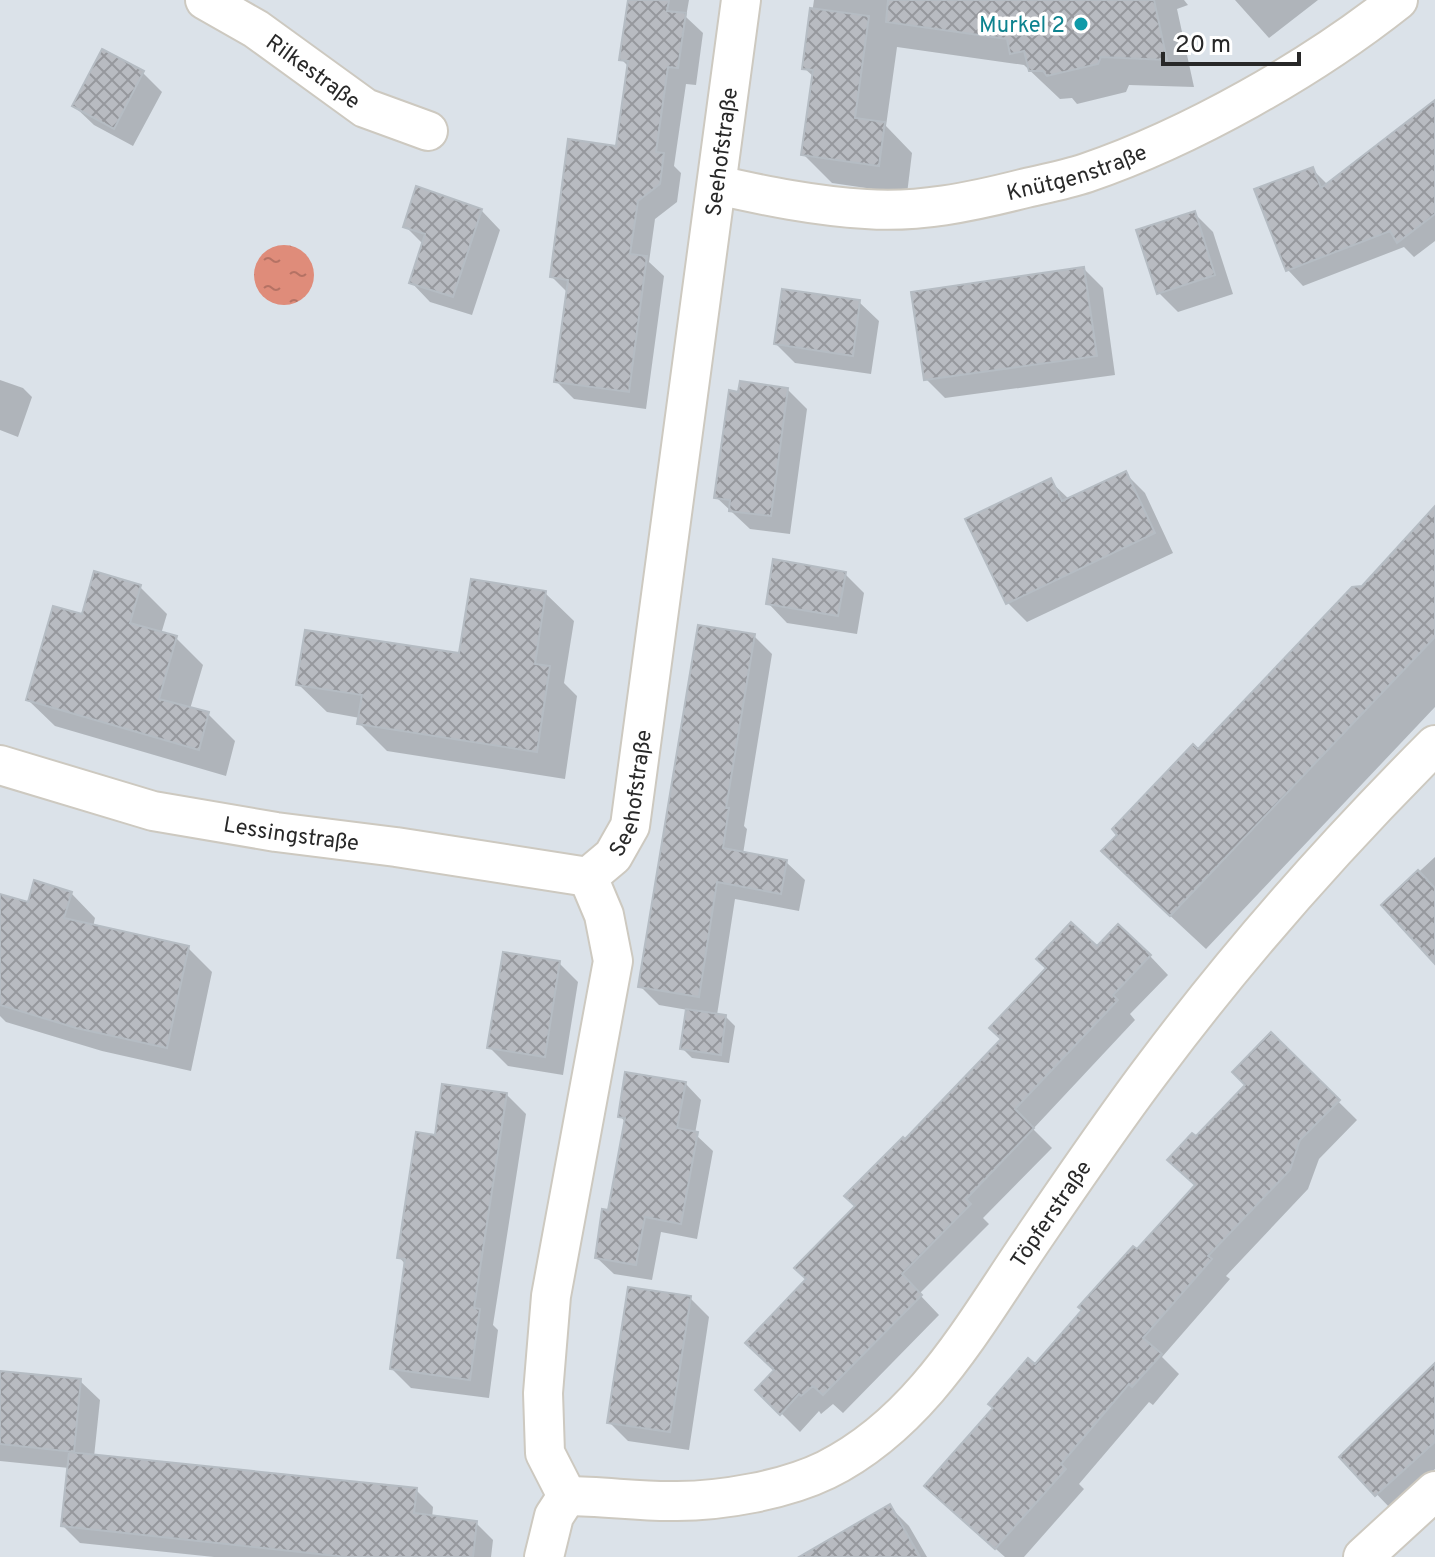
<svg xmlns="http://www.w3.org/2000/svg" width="1435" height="1557" viewBox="0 0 1435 1557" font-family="Overpass,sans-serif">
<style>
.water{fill:url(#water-ripples)}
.shadow{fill:#0003}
.building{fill:url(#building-cross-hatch);stroke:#b5bcc3;stroke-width:2}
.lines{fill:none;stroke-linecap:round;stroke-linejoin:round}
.minor-casing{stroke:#cdc9c0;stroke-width:42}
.minor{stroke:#fff;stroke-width:38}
.culture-dot{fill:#0f9aa8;stroke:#fff;stroke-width:3}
.labels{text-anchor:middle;stroke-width:7;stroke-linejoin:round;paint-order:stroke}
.culture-label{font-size:22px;fill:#0d838f;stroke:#fff;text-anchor:end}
.street-label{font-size:22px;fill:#282828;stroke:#fff}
</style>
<defs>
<pattern id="water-ripples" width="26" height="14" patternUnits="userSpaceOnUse" patternTransform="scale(2)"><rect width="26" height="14" fill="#df8c7a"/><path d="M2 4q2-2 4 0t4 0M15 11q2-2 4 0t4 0" fill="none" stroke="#b57264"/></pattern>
<pattern id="building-cross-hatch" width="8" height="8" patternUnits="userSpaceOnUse" patternTransform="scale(2)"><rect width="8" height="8" fill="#b8bbc1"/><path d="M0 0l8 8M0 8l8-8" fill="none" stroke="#96989d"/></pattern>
</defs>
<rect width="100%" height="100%" fill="#dbe2e9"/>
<path class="water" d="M254 275a30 30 0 1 1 60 0a30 30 0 1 1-60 0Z"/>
<path class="shadow" d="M 629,0 L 689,0 L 686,17 L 703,33 L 696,85 L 686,84 L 674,166 L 681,173 L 677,202 L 655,219 L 649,262 L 664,276 L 646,409 L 574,399 L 556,381 L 568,293 L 552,277 L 617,148 L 629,67 L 621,59 Z
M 814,0 L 1184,0 L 1188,5 L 1177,9 L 1194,87 L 1129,85 L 1126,92 L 1077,104 L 1072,98 L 1060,99 L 1024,65 L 897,47 L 886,126 L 912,153 L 907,194 L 832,183 L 803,154 L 814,77 L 804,68 Z
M 1235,0 L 1318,0 L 1269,38 Z
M 143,73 L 162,92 L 133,146 L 94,125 L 74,106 Z
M 1435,102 L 1435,241 L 1414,257 L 1404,247 L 1303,286 L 1288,270 L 1312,169 L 1328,185 Z
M 481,210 L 500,230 L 472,315 L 430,302 L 411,282 L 424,245 L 405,226 Z
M 1194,213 L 1213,232 L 1233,294 L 1178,312 L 1159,293 Z
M 1084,269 L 1103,288 L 1115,375 L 945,398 L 926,379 Z
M 859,302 L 879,321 L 871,374 L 795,363 L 776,344 Z
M 0,380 L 23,388 L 32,397 L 18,437 L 0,430 Z
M 788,390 L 807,409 L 790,534 L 750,529 L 716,497 Z
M 1126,474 L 1145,493 L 1173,553 L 1027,622 L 1008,603 L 1050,481 L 1070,500 Z
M 1435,522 L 1435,707 L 1206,949 L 1137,885 L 1198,752 L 1363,588 Z
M 845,574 L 864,593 L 857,634 L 787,623 L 768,603 Z
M 140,587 L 167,614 L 161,634 L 176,638 L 203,665 L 190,709 L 208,714 L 235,741 L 226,776 L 55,726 L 28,700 L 83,616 Z
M 545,593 L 574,621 L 564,683 L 577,696 L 565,779 L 387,751 L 359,723 L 360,718 L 327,712 L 298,684 L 460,655 Z
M 754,636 L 772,654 L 744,826 L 747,829 L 743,854 L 786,862 L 805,880 L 799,911 L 735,899 L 717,1015 L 725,1016 L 735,1026 L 729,1063 L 692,1058 L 682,1048 L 688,1010 L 659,1005 L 641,987 Z
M 1435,857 L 1435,961 L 1383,905 Z
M 71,893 L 95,918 L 93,927 L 188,948 L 212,972 L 191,1071 L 102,1051 L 6,1022 L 0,1016 L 0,896 L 29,905 Z
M 1097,949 L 1150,956 L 1168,975 L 1130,1014 L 1135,1020 L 1033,1129 L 1052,1148 L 983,1218 L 989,1224 L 919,1294 L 939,1315 L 843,1413 L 833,1404 L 821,1414 L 819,1411 L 800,1432 L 758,1390 L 776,1370 L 809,1280 L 857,1206 L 905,1142 Z
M 559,963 L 578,982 L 563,1075 L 508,1066 L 489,1047 Z
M 1271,1035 L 1357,1120 L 1319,1159 L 1308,1189 L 1226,1276 L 1230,1279 L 1162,1357 L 1179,1374 L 1153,1405 L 1149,1402 L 1079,1484 L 1084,1489 L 1024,1557 L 1005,1557 L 946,1505 L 1035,1367 L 1197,1186 L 1196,1139 L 1247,1085 Z
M 685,1083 L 701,1100 L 695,1134 L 713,1151 L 697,1239 L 661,1232 L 652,1280 L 614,1274 L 597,1258 L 609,1212 L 626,1123 L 620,1116 Z
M 507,1095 L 526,1114 L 493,1325 L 498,1330 L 489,1398 L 411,1388 L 392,1369 L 406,1265 L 399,1257 L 437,1137 Z
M 690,1298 L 709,1317 L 689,1450 L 628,1441 L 609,1422 Z
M 1435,1369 L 1435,1469 L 1391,1509 L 1341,1457 Z
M 0,1373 L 80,1381 L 100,1400 L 94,1457 L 416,1490 L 433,1507 L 432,1518 L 476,1523 L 493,1540 L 491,1557 L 214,1557 L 80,1543 L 63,1526 L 69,1468 L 0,1461 Z
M 890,1507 L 909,1526 L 927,1557 L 820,1557 Z"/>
<path class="building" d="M 628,0 L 669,0 L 667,11 L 686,13 L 678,68 L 668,67 L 656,152 L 664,153 L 660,184 L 638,201 L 630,254 L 647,256 L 629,392 L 554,382 L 568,280 L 550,277 L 568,139 L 616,146 L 628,61 L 619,60 Z
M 888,0 L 1154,0 L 1167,60 L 1101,57 L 1098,64 L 1047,76 L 1043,71 L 1029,71 L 1024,51 L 1010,54 L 1007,39 L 886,22 Z
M 810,8 L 869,16 L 855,118 L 885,122 L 879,166 L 801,155 L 813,70 L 802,69 Z
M 102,49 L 144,71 L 114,129 L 72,106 Z
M 1435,100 L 1435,214 L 1397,243 L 1390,231 L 1286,271 L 1254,189 L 1313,167 L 1321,188 Z
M 416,186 L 482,209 L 453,297 L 409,283 L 425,234 L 403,227 Z
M 1195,211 L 1215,275 L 1157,294 L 1136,230 Z
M 1084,267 L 1097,356 L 924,380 L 911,292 Z
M 782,289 L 860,300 L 853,356 L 774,344 Z
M 740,381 L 788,388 L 771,516 L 729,511 L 730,500 L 714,498 L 729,390 L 738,392 Z
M 1126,471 L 1155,533 L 1006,604 L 965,519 L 1051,478 L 1062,501 Z
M 1435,506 L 1435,637 L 1170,916 L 1101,851 L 1117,835 L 1112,829 L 1193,744 L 1198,749 L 1352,587 L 1362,586 Z
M 773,559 L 846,572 L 838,616 L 766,604 Z
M 94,571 L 141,585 L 130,623 L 177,636 L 159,699 L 209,712 L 199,750 L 26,700 L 53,606 L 82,614 Z
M 471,579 L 546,591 L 535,664 L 550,666 L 537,752 L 357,724 L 362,695 L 296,685 L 305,630 L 459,653 Z
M 698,625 L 755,634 L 726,808 L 729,808 L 723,848 L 787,860 L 781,894 L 717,882 L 699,997 L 638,987 Z
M 1418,870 L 1435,888 L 1435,964 L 1381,905 Z
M 34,880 L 72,892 L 64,918 L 189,946 L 167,1048 L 76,1028 L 0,1005 L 0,894 L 28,902 Z
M 1071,922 L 1097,946 L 1118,924 L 1151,955 L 1113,995 L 1118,1000 L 1015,1109 L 1034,1128 L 966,1199 L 971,1204 L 902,1274 L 922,1295 L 823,1395 L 813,1386 L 801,1396 L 799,1394 L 780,1415 L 755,1390 L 774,1370 L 745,1343 L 806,1279 L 794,1268 L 855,1206 L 844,1196 L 903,1137 L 905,1139 L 1001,1039 L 989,1028 L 1046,968 L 1036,959 Z
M 503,952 L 560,961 L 545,1057 L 487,1048 Z
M 686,1009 L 726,1015 L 721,1055 L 680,1049 Z
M 1271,1032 L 1340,1100 L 1300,1140 L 1290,1170 L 1208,1256 L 1212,1259 L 1143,1338 L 1162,1354 L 1132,1387 L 1129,1384 L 1061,1464 L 1066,1469 L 995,1549 L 924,1486 L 993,1408 L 988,1404 L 1028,1358 L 1035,1364 L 1082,1310 L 1078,1307 L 1133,1246 L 1137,1249 L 1195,1185 L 1167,1160 L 1192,1133 L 1196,1136 L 1245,1085 L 1232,1072 Z
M 625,1072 L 686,1082 L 677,1128 L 698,1132 L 681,1224 L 645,1217 L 636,1265 L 595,1258 L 602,1209 L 608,1210 L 625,1118 L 618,1117 Z
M 442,1084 L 507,1093 L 474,1308 L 480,1309 L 470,1380 L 390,1369 L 405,1259 L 397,1258 L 416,1132 L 435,1135 Z
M 628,1287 L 691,1296 L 670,1432 L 607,1423 Z
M 1435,1363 L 1435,1442 L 1375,1496 L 1339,1457 Z
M 0,1371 L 81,1379 L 74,1452 L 0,1444 Z
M 69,1452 L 417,1488 L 414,1513 L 477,1521 L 473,1557 L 346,1557 L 61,1526 Z
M 890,1504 L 920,1557 L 799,1557 Z"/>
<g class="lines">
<defs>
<g id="minor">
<path id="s1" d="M 205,0 L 256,29 L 365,108 L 428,131"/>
<path id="s2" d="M 717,185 C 766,196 815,206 866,209 C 918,213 971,202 1022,189 C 1043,184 1065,180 1086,173 C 1191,137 1311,69 1398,0"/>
<path id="s3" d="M 0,765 L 153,811 L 276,832 L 396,847 L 588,877"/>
<path id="s4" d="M 567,1496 C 604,1496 641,1502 677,1501 C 722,1501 785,1490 826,1470 C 920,1423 971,1330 1028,1246 C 1069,1186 1110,1125 1154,1067 C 1240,952 1334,846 1435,745"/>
<path id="s5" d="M 544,1557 L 554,1516 L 567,1496 L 545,1453 L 543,1393 L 551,1296 L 613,961 L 604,915 L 588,877 L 613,856 L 630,826 L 741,0"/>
<path d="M 1363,1557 L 1435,1491"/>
</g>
</defs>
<use href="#minor" class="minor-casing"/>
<use href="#minor" class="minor"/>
</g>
<circle class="culture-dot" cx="1081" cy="24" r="8"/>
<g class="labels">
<g class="culture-label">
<text x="1065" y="32">Murkel 2</text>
</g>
<g class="street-label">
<text dy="8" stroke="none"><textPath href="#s1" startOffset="130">Rilkestraße</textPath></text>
<text dy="8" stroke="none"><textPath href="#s5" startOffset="1448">Seehofstraße</textPath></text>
<text dy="8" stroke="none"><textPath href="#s2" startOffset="366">Knütgenstraße</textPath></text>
<text dy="8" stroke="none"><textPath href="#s5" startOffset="800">Seehofstraße</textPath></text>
<text dy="8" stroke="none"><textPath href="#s3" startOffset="300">Lessingstraße</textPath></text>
<text dy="8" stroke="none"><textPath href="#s4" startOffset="608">Töpferstraße</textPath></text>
</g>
</g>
<path d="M1163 52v12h136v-12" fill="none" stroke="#282828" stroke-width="4"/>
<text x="1175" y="52" font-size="24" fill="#282828" stroke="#ffffff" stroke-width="6" paint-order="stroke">20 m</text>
</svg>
